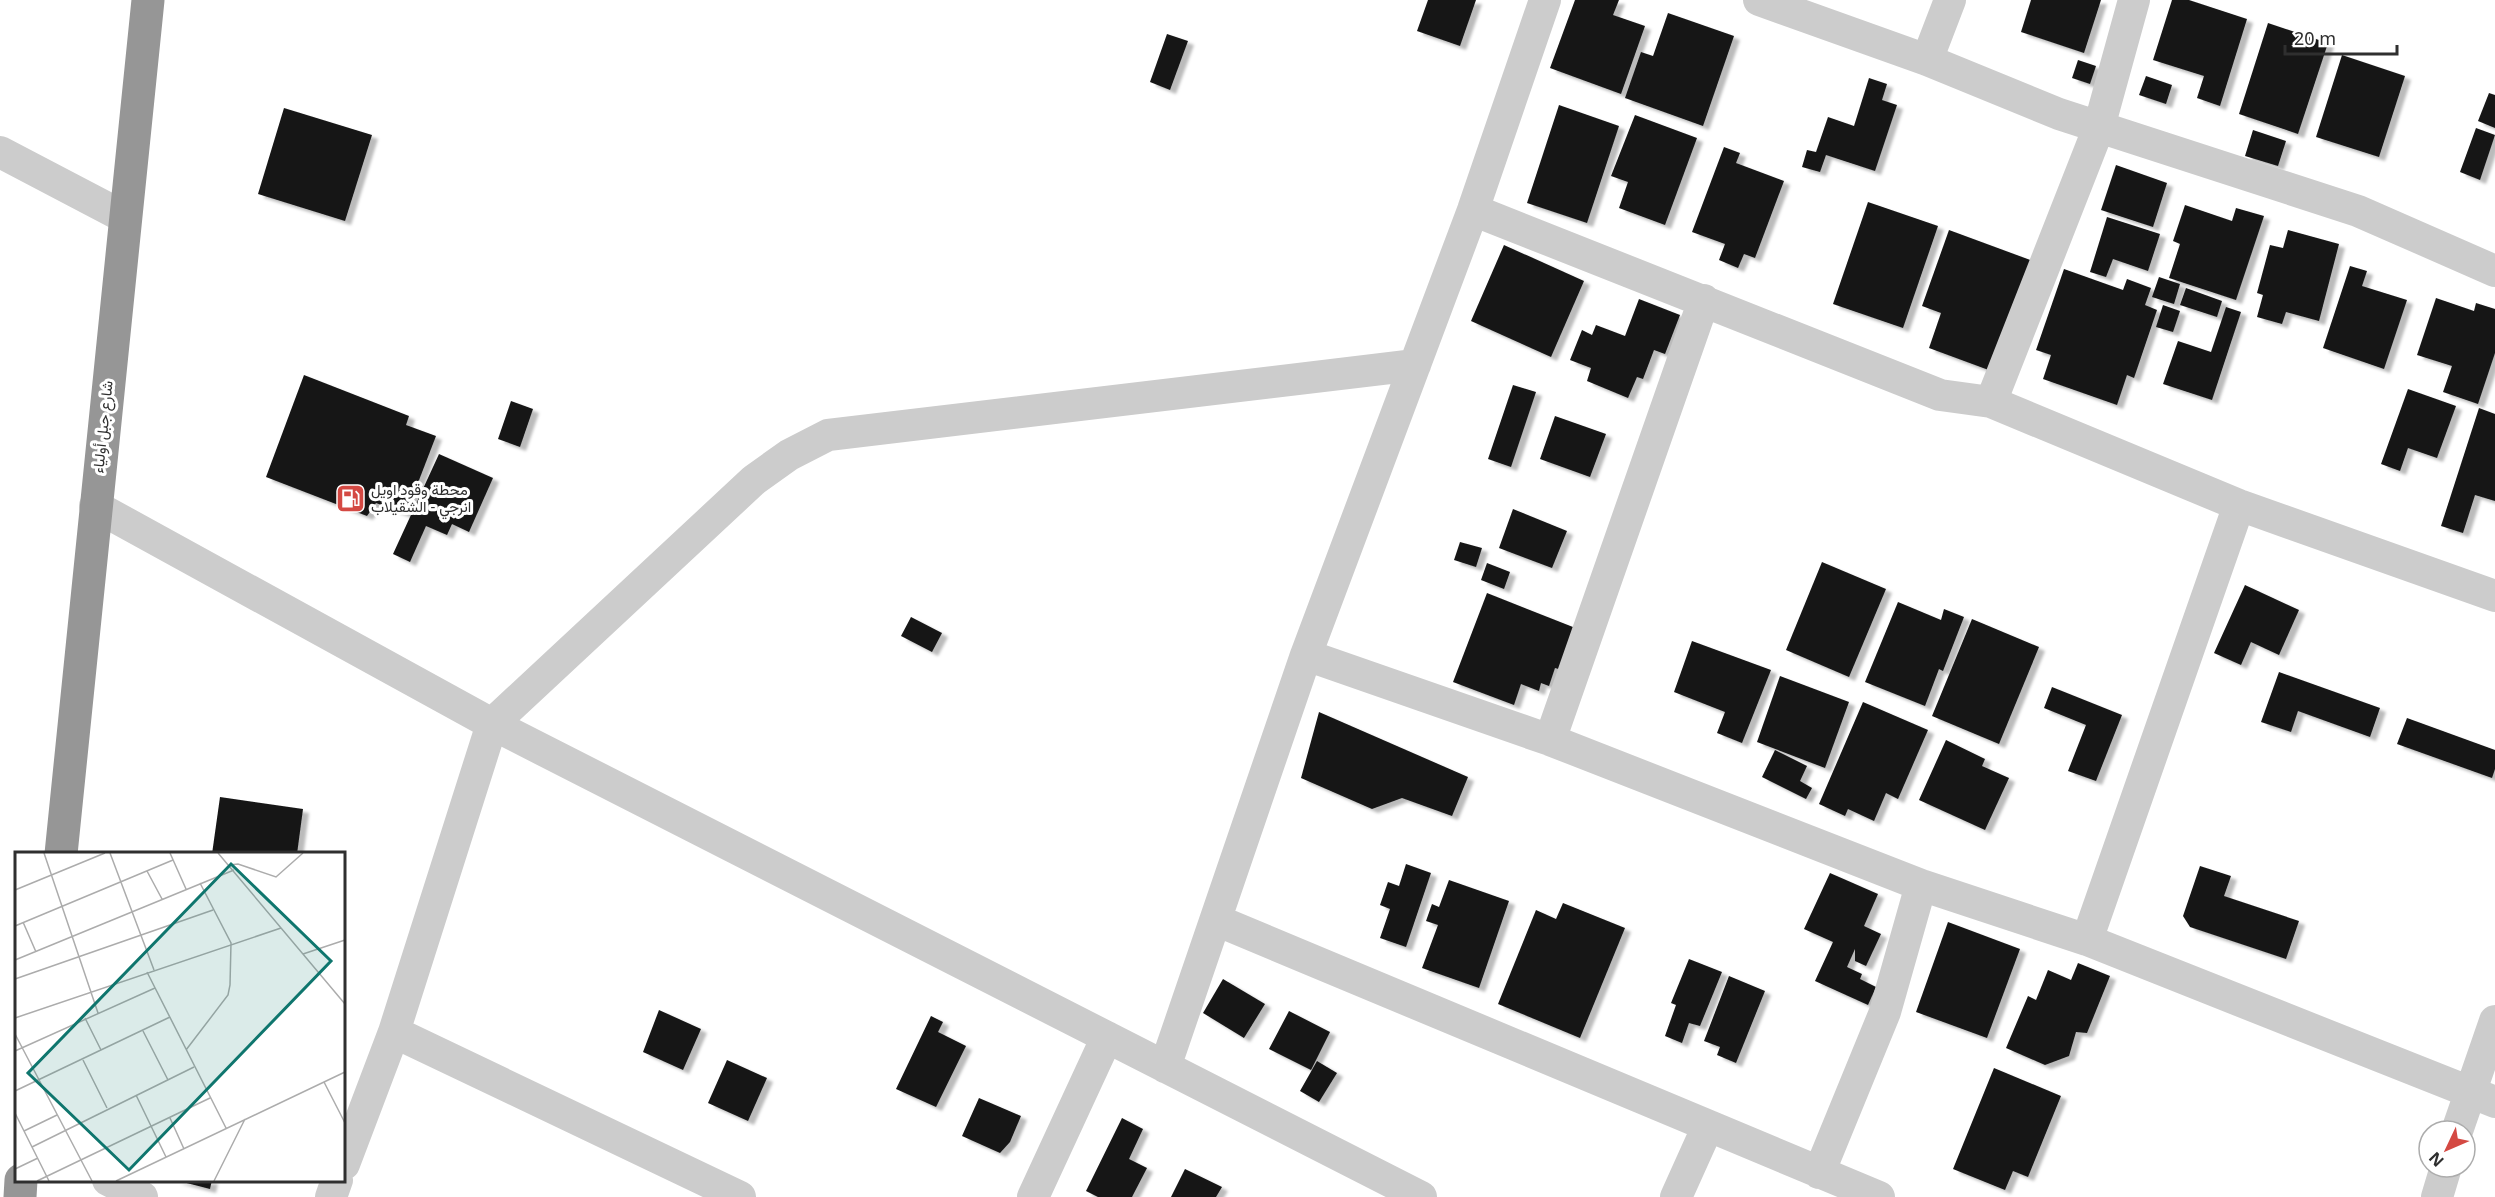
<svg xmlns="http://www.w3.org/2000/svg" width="2495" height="1197" viewBox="0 0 2495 1197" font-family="'Noto Sans',Vazirmatn,sans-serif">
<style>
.building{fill:#161616;filter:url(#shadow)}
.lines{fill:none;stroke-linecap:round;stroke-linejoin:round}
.street{stroke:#ccc;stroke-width:32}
.highway{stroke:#969696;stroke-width:33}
.labels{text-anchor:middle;stroke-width:6;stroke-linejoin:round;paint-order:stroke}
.street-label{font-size:15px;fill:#2f2f2f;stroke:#fff}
.poi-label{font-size:15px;fill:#2f2f2f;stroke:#fff;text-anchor:start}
.inset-road{fill:none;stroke:#acacac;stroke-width:1.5}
.view{fill:#0f766e;fill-opacity:0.15;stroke:#0f766e;stroke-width:3}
.inset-edge{fill:none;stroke:#2f2f2f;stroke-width:3}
</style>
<defs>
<filter id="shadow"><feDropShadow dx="6" dy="4" stdDeviation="1.5" flood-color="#0004"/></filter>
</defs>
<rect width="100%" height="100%" fill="#fff"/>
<path class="building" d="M 1428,0 L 1476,0 L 1460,46 L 1417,31 Z
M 1575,0 L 1619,0 L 1613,15 L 1645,26 L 1621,94 L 1550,68 Z
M 2031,0 L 2101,0 L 2084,53 L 2021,32 Z
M 2172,0 L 2189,0 L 2247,19 L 2220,106 L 2197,98 L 2204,76 L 2153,60 Z
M 1668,13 L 1734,36 L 1703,126 L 1625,98 L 1641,52 L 1653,56 Z
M 2268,23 L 2328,43 L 2298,134 L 2239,114 Z
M 1167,34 L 1188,41 L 1170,90 L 1150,82 Z
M 2342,55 L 2405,76 L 2379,157 L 2316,137 Z
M 2078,60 L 2096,66 L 2090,84 L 2072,78 Z
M 2146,76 L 2172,85 L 2166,104 L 2139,95 Z
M 1869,78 L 1887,84 L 1882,100 L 1897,105 L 1875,171 L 1826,155 L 1820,172 L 1802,167 L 1807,150 L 1816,152 L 1828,117 L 1854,126 Z
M 2489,93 L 2495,95 L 2495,128 L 2478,121 Z
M 1559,105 L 1619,126 L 1587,223 L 1527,203 Z
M 284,108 L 372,135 L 345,221 L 258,194 Z
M 1635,115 L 1697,138 L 1665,225 L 1619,208 L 1628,182 L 1611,176 Z
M 2476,128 L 2495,135 L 2480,180 L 2460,172 Z
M 2253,130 L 2286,141 L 2278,166 L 2245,156 Z
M 1724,147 L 1740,153 L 1736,163 L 1784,181 L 1755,258 L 1744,254 L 1738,268 L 1719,260 L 1725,244 L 1692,232 Z
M 2116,165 L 2167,183 L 2153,227 L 2101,210 Z
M 1868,202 L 1938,226 L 1903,328 L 1833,304 Z
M 2185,205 L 2232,221 L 2236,208 L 2264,216 L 2236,300 L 2169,278 L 2180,244 L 2173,241 Z
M 2107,217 L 2160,234 L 2148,271 L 2113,259 L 2106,277 L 2090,272 Z
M 1949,230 L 2033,261 L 1994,372 L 1929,348 L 1941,313 L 1922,306 Z
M 2288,230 L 2339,244 L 2319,321 L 2286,312 L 2282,324 L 2257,317 L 2263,295 L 2257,293 L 2270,245 L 2283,248 Z
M 1504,245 L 1584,281 L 1551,357 L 1471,321 Z
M 2350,266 L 2367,271 L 2362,286 L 2407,300 L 2384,369 L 2323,348 Z
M 2064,269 L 2123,290 L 2127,279 L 2151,288 L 2145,305 L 2157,310 L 2134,378 L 2127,375 L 2117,405 L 2043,379 L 2051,355 L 2036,350 Z
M 2159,277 L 2180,284 L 2174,304 L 2152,297 Z
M 2186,288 L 2222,301 L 2217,317 L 2180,305 Z
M 2436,298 L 2474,311 L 2476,303 L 2495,309 L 2495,353 L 2478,404 L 2443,392 L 2452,366 L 2417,355 Z
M 1639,299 L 1680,315 L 1665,354 L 1654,350 L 1643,379 L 1637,377 L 1628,398 L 1587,381 L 1591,368 L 1570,360 L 1582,330 L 1592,335 L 1596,325 L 1625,336 Z
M 2163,305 L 2180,311 L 2173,332 L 2156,327 Z
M 2226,307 L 2241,312 L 2212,400 L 2163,384 L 2178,341 L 2211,352 Z
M 304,375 L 409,416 L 406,425 L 436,436 L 406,514 L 376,503 L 367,516 L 266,477 Z
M 1513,385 L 1536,392 L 1511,467 L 1488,459 Z
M 2408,389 L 2456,406 L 2437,458 L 2408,448 L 2400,471 L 2381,464 Z
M 511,401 L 533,409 L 520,447 L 498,439 Z
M 2479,408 L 2495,414 L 2495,501 L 2475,495 L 2463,533 L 2441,526 Z
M 1555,416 L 1606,434 L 1590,477 L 1540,459 Z
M 439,454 L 493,478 L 469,532 L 452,524 L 447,535 L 426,526 L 410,562 L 393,554 Z
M 1513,509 L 1567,531 L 1552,568 L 1499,548 Z
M 1460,542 L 1482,548 L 1476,567 L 1454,560 Z
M 1822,562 L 1886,589 L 1849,677 L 1786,650 Z
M 1487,563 L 1510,572 L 1504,589 L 1481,580 Z
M 2245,585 L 2299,610 L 2279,655 L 2251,642 L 2241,665 L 2214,653 Z
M 1487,593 L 1578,629 L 1562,670 L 1555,668 L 1549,686 L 1541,683 L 1539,691 L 1521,684 L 1514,705 L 1453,682 Z
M 1898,602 L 1941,620 L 1944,609 L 1964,617 L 1943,671 L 1939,669 L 1925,706 L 1865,682 Z
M 911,617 L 942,633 L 932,652 L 901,636 Z
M 1972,619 L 2039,647 L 1999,744 L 1932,716 Z
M 1692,641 L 1771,670 L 1742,743 L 1717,733 L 1725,712 L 1674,692 Z
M 2279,672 L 2380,708 L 2370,737 L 2298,711 L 2291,732 L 2261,722 Z
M 1780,676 L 1849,702 L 1825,768 L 1757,742 Z
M 2052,687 L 2122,715 L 2096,781 L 2068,771 L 2086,725 L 2044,708 Z
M 1863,702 L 1928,730 L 1898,799 L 1886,793 L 1874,821 L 1848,809 L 1845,816 L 1819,804 Z
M 1319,712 L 1468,777 L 1452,816 L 1402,798 L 1372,809 L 1301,778 Z
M 2407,718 L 2495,750 L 2495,769 L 2492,778 L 2397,744 Z
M 1946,740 L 1985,759 L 1982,766 L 2009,778 L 1985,830 L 1919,800 Z
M 1775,750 L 1807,766 L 1800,781 L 1812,788 L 1806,799 L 1762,777 Z
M 220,797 L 303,809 L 297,854 L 212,854 Z
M 1406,864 L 1431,873 L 1406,947 L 1380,938 L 1390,909 L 1380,905 L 1388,882 L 1399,886 Z
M 2200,866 L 2231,876 L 2224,896 L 2299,921 L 2286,959 L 2190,927 L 2183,916 Z
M 1830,873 L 1878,894 L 1864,926 L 1881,934 L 1866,966 L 1855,961 L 1855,949 L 1847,967 L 1862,974 L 1860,979 L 1876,987 L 1868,1005 L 1815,981 L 1833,942 L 1804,929 Z
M 1449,880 L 1509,901 L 1479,988 L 1422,968 L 1438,925 L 1426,921 L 1432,904 L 1439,907 Z
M 1563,903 L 1625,928 L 1580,1038 L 1498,1004 L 1536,910 L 1556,919 Z
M 1948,922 L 2020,949 L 1987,1038 L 1916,1012 Z
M 1689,959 L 1722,972 L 1700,1026 L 1689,1023 L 1682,1043 L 1665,1036 L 1676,1005 L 1671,1003 Z
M 2078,963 L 2110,976 L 2087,1033 L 2076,1032 L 2069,1056 L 2045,1065 L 2006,1048 L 2028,996 L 2036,1000 L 2048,970 L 2071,980 Z
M 1729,976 L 1765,991 L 1736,1063 L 1717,1055 L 1720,1047 L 1704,1041 Z
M 1223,979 L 1265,1004 L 1244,1038 L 1203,1013 Z
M 659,1010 L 701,1029 L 683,1070 L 643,1052 Z
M 1289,1011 L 1330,1032 L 1311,1070 L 1269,1049 Z
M 931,1016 L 943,1022 L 938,1032 L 966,1046 L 936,1107 L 896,1089 Z
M 727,1060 L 767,1078 L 748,1121 L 708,1103 Z
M 1317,1061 L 1337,1073 L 1319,1102 L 1300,1091 Z
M 1994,1068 L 2061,1096 L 2028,1177 L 2013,1171 L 2005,1190 L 1953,1169 Z
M 979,1098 L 1021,1116 L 1010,1142 L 1000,1153 L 962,1136 Z
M 1122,1118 L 1143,1129 L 1129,1159 L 1147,1168 L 1132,1197 L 1098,1197 L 1086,1191 Z
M 1185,1169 L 1222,1187 L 1216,1197 L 1171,1197 Z
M 175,1180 L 212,1180 L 210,1189 Z"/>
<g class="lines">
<path class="street" d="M 1759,0 L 1927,60 L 2059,114 L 2358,211 L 2495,271
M 1927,60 L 1950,0
M 0,152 L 126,218
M 1473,210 L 1940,395 L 1991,402 L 2239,505 L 2495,596
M 1991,402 L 2099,127 L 2134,0
M 95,506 L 492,724 L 1421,1197
M 1306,655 L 1550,740 L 1921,885 L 2087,940 L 2495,1102
M 1550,740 L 1704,300
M 1216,920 L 1879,1197
M 2087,940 L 2239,505
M 394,1032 L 740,1197
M 1165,1067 L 1306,655 L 1473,210 L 1545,0
M 2457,1131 L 2495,1021
M 344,1164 L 394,1032 L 492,724 L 754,480 L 789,455 L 828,435 L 1415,365
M 1819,1173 L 1885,1012 L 1921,885
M 108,1180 L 142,1197
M 331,1197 L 337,1180
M 1033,1197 L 1107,1037
M 1676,1197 L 1708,1126
M 2437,1197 L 2446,1167"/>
<path class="highway" d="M 61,854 L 148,0
M 20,1197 L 21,1180"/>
</g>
<defs>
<symbol id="fuel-square" viewBox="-11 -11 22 22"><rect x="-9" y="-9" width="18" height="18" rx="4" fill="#d44943" stroke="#fff"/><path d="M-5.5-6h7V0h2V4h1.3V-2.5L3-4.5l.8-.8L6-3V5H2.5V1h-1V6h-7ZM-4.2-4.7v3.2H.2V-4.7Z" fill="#fff"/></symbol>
</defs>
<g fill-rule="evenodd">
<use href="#fuel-square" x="334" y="482" width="33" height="33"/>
</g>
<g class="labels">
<g class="street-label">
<text transform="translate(103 427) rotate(-84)" y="5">شارع جبل أولياء</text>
</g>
<g class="poi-label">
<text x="371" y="495">محطة وقود اويل<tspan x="371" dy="17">انرجي - الشقيلاب</tspan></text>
</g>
</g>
<g transform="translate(15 852)">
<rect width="330" height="330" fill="#fff"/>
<path class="inset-road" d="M 29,1 L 83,161M 95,1 L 139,118M 155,1 L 171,37M 203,1 L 330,152M 214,13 L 223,12 L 261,25 L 288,1M 132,19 L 147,47M 0,38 L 90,1M 8,70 L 21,100M 0,74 L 158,8M 288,102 L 330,88M 0,108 L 219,18M 132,120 L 211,276M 0,127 L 198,58M 0,166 L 266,76M 70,166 L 86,198M 128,179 L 153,228M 0,182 L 77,329M 171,198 L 213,143 L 215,133 L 216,91 L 185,31M 0,199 L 140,136M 68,208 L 92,256M 309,230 L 330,271M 0,239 L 155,165M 121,243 L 151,305M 0,261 L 34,329M 155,266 L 169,297M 9,279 L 42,263M 17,295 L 179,215M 0,317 L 23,306M 22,329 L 195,246M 101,329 L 330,220M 199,329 L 230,267"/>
<path class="view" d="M 216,12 L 316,109 L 114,318 L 13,221 Z"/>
<rect width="330" height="330" class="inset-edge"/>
</g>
<g transform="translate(2447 1149) rotate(226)"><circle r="28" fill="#ffffff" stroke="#acacac" stroke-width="1.5"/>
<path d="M0-4.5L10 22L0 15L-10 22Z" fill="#d44943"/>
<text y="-9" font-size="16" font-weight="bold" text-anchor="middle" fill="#2f2f2f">N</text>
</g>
<path d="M2285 45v9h112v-9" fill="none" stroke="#2f2f2f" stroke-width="3"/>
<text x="2294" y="45" font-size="18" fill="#2f2f2f" stroke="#ffffff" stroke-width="4.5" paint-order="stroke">20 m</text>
</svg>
